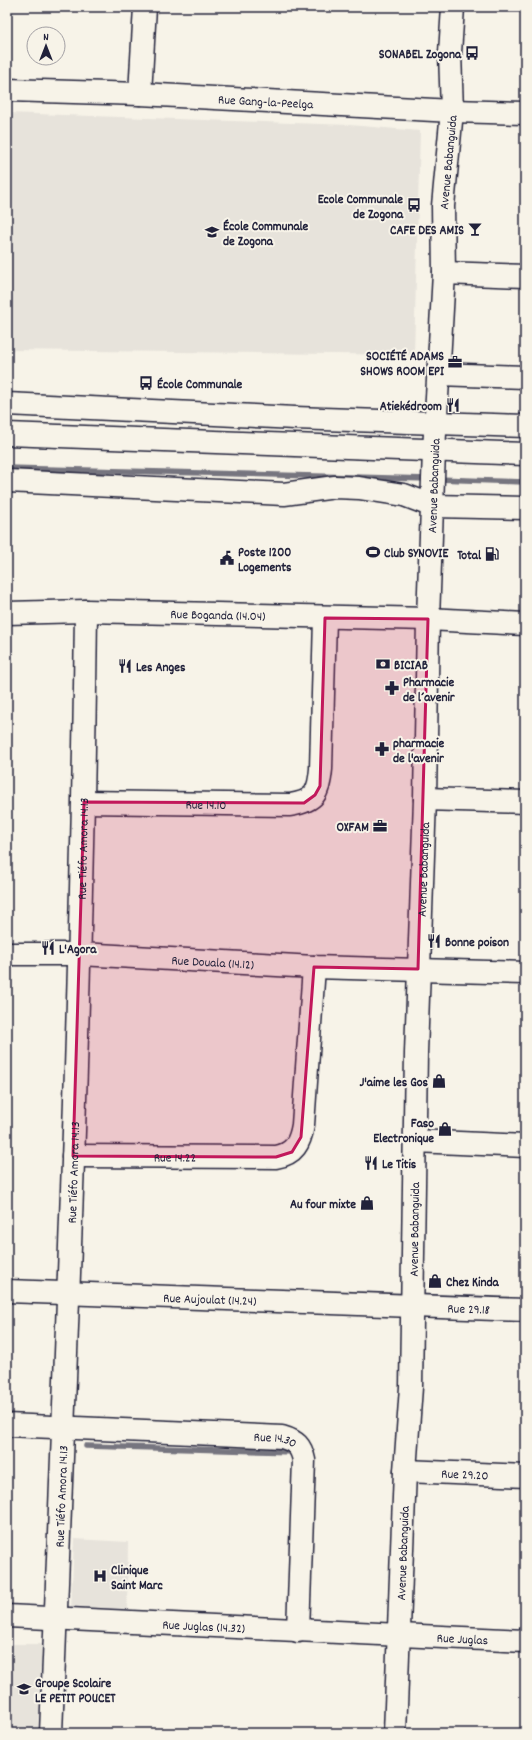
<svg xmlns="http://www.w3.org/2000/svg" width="532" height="1740" viewBox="0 0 532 1740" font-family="Dekko,sans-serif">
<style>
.built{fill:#e7e3db}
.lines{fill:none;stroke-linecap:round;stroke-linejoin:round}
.stream{stroke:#76747f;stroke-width:5.5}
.minor-casing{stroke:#22223b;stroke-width:25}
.major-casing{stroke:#22223b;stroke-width:25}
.minor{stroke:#f7f3e8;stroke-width:22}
.major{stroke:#f7f3e8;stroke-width:22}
.marked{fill:#c2185b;fill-opacity:0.2;stroke:#c2185b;stroke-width:3;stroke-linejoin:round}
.labels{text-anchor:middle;stroke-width:4;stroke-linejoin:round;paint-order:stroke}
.poi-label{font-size:13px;font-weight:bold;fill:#22223b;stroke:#f7f3e8;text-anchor:start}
.street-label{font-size:13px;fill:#22223b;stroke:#f7f3e8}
</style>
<rect width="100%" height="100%" fill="#f7f3e8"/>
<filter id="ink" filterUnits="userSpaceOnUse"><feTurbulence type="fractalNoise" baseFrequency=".025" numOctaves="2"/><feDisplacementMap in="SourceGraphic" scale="8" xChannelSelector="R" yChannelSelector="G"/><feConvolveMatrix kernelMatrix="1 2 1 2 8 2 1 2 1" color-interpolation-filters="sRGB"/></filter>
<g filter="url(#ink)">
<path class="built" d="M 7,113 L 350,125 L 420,131 L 414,355 L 7,350 Z
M 74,1539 L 128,1542 L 127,1611 L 71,1613 Z
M 7,1644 L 42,1644 L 38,1733 L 7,1733 Z"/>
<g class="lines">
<path class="stream" d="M 7,468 L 429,479
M 437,479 L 525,482
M 86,1446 L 294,1452"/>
<defs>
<g id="minor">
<path id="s1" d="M 7,90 L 140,94 L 452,111 L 525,113"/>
<path d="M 140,94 L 145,7"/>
<path d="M 444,273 L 525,276"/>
<path d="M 438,374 L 525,377"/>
<path d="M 7,481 L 284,494 L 335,487 L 359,488 L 404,495 L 433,506 L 525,508"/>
<path id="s2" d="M 7,613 L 86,611 L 428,619 L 525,624"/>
<path d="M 425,799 L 525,802"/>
<path id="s3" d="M 84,802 L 290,805 C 315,801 319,793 321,769 L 325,618"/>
<path id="s4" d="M 7,954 L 80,954 L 314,967 L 525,973"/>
<path d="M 415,1141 L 525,1146"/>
<path id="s5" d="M 73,1156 L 276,1157 C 294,1154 300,1143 303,1125 L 314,967"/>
<path id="s6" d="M 7,1291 L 525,1310"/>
<path id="s7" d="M 7,1425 L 282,1437 C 296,1441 301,1446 304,1460 L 298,1631"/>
<path id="s8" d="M 405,1471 L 525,1476"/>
<path id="s9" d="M 7,1616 L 525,1641"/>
<path id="s10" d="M 51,1733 C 66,1359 82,985 86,611"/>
<path id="s11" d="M 395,1733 L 405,1471 L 411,1387 L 416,1053 L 425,799 L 428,619 L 434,451 L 444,273 L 443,206 L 452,111 L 450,53 L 453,7"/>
</g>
<path id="major" d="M 7,404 L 295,418 L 525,426
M 7,434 L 525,454"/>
</defs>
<use href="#minor" class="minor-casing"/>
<use href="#major" class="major-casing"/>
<use href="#minor" class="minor"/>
<use href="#major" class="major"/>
</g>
</g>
<path class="marked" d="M 325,618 L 428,619 L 418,969 L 314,967 L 301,1137 L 292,1152 L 276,1157 L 73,1156 L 84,802 L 304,803 L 315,795 L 320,786 Z"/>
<defs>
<symbol id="bus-bare" viewBox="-9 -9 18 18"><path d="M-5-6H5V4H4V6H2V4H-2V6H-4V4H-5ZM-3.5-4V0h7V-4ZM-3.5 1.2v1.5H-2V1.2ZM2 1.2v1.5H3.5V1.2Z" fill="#22223b" stroke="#f7f3e8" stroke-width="2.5" paint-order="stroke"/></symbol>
<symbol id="bar-bare" viewBox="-9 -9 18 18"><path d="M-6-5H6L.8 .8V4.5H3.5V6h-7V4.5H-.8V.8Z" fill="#22223b" stroke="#f7f3e8" stroke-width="2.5" paint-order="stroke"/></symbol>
<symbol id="school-bare" viewBox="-9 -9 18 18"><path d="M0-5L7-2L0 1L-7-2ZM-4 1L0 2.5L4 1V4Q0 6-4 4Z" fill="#22223b" stroke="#f7f3e8" stroke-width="2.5" paint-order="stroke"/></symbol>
<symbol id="office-bare" viewBox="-9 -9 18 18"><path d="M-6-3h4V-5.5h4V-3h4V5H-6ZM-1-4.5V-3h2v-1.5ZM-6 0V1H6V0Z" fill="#22223b" stroke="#f7f3e8" stroke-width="2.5" paint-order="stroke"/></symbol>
<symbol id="restaurant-bare" viewBox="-9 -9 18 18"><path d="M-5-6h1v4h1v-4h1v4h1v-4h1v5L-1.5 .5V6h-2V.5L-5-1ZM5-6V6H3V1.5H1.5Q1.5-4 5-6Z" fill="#22223b" stroke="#f7f3e8" stroke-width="2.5" paint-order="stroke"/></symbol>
<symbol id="stadium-bare" viewBox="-9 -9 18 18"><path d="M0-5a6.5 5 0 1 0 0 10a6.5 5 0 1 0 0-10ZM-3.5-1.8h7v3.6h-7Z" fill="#22223b" stroke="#f7f3e8" stroke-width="2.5" paint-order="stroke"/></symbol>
<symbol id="fuel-bare" viewBox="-9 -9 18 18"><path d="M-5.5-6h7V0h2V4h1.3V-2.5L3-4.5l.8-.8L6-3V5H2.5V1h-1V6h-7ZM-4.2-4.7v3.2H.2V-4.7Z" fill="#22223b" stroke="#f7f3e8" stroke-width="2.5" paint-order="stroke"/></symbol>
<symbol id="civic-bare" viewBox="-9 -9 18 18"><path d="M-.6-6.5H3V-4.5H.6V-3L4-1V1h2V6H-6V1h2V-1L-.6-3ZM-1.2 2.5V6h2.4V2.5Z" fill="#22223b" stroke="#f7f3e8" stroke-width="2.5" paint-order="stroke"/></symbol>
<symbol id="bank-bare" viewBox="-9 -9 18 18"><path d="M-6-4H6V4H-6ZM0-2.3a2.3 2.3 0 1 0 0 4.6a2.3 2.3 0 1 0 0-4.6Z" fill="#22223b" stroke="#f7f3e8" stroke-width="2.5" paint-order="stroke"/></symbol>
<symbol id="pharmacy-bare" viewBox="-9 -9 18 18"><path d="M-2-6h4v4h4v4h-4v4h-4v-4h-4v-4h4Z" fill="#22223b" stroke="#f7f3e8" stroke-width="2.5" paint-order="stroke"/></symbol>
<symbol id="shop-bare" viewBox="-9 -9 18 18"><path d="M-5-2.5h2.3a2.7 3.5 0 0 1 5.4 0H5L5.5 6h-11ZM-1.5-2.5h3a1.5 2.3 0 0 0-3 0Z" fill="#22223b" stroke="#f7f3e8" stroke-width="2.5" paint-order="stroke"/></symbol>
<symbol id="hospital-bare" viewBox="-9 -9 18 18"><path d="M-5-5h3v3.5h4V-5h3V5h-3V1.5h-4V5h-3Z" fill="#22223b" stroke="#f7f3e8" stroke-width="2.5" paint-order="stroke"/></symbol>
</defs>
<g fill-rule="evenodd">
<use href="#bus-bare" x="462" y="43" width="20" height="20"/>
<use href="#bus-bare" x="404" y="195" width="20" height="20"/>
<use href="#bar-bare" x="465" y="219" width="20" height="20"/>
<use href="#school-bare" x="202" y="222" width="20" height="20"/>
<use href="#office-bare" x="445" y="352" width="20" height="20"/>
<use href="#bus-bare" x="136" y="373" width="20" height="20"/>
<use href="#restaurant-bare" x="443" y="395" width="20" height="20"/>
<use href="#stadium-bare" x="363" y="542" width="20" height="20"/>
<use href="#fuel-bare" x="482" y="544" width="20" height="20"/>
<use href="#civic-bare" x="217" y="548" width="20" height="20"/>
<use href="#bank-bare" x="373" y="654" width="20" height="20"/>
<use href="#restaurant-bare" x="115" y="656" width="20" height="20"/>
<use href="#pharmacy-bare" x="382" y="678" width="20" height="20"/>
<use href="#pharmacy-bare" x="372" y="739" width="20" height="20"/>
<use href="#office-bare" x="370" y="816" width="20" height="20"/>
<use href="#restaurant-bare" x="424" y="931" width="20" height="20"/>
<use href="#restaurant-bare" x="38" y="938" width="20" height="20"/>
<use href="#shop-bare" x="429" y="1071" width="20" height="20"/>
<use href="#shop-bare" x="435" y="1119" width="20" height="20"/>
<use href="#restaurant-bare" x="361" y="1153" width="20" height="20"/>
<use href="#shop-bare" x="357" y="1193" width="20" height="20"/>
<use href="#shop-bare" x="425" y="1271" width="20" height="20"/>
<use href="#hospital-bare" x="90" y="1566" width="20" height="20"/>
<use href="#school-bare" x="14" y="1679" width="20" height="20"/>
</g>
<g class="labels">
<g class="poi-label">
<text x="461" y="58" text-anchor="end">SONABEL Zogona</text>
<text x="403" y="203" text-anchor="end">Ecole Communale<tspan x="403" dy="15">de Zogona</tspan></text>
<text x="223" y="230">École Communale<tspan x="223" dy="15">de Zogona</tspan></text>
<text x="464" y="234" text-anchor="end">CAFE DES AMIS</text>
<text x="444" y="360" text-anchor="end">SOCIÉTÉ ADAMS<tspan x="444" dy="15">SHOWS ROOM EPI</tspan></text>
<text x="157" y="388">École Communale</text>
<text x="442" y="410" text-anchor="end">Atiekédroom</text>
<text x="238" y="556">Poste 1200<tspan x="238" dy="15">Logements</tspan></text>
<text x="384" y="557">Club SYNOVIE</text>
<text x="481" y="559" text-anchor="end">Total</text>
<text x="394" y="669">BICIAB</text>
<text x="136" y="671">Les Anges</text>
<text x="403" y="686">Pharmacie<tspan x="403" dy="15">de l´avenir</tspan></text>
<text x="393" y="747">pharmacie<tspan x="393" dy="15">de l'avenir</tspan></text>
<text x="369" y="831" text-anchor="end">OXFAM</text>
<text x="445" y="946">Bonne poison</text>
<text x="59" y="953">L'Agora</text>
<text x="428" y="1086" text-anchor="end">J'aime les Gos</text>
<text x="434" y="1127" text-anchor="end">Faso<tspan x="434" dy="15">Electronique</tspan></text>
<text x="382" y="1168">Le Titis</text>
<text x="356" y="1208" text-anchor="end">Au four mixte</text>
<text x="446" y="1286">Chez Kinda</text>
<text x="111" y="1574">Clinique<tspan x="111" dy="15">Saint Marc</tspan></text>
<text x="35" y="1687">Groupe Scolaire<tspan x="35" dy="15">LE PETIT POUCET</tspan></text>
</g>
<g class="street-label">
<text dy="5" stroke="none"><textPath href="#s1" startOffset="259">Rue Gang-la-Peelga</textPath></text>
<text dy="5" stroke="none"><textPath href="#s11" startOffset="1572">Avenue Babanguida</textPath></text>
<text dy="5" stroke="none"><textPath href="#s11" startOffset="1248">Avenue Babanguida</textPath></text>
<text dy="5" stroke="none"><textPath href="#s2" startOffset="211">Rue Boganda (14.04)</textPath></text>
<text dy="5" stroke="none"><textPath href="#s3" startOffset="122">Rue 14.10</textPath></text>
<text dy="5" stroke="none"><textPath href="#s10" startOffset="885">Rue Tiéfo Amora 14.13</textPath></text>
<text dy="5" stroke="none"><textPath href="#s11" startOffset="864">Avenue Babanguida</textPath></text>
<text dy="5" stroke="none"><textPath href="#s4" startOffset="206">Rue Douala (14.12)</textPath></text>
<text dy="5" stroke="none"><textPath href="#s5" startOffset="102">Rue 14.22</textPath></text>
<text dy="5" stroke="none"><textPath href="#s10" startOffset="561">Rue Tiéfo Amora 14.13</textPath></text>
<text dy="5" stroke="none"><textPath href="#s11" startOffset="504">Avenue Babanguida</textPath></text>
<text dy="5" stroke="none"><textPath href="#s6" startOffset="203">Rue Aujoulat (14.24)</textPath></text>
<text dy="5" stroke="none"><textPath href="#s6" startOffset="462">Rue 29.18</textPath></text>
<text dy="5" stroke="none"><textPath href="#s7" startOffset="269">Rue 14.30</textPath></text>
<text dy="5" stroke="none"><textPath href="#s8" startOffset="60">Rue 29.20</textPath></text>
<text dy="5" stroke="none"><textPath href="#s10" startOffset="237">Rue Tiéfo Amora 14.13</textPath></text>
<text dy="5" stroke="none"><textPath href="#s11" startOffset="180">Avenue Babanguida</textPath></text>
<text dy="5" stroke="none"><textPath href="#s9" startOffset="197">Rue Juglas (14.32)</textPath></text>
<text dy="5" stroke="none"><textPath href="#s9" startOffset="456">Rue Juglas</textPath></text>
</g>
</g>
<rect width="532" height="1740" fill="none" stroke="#f7f3e8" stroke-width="24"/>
<rect x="12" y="12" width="508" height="1716" fill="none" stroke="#22223b" stroke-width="1.5" filter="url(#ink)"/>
<g transform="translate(46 46)"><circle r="19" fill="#f7f3e8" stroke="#a29fa3"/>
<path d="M0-3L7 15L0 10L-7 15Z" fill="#22223b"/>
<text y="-6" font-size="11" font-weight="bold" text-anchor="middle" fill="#22223b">N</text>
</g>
</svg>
